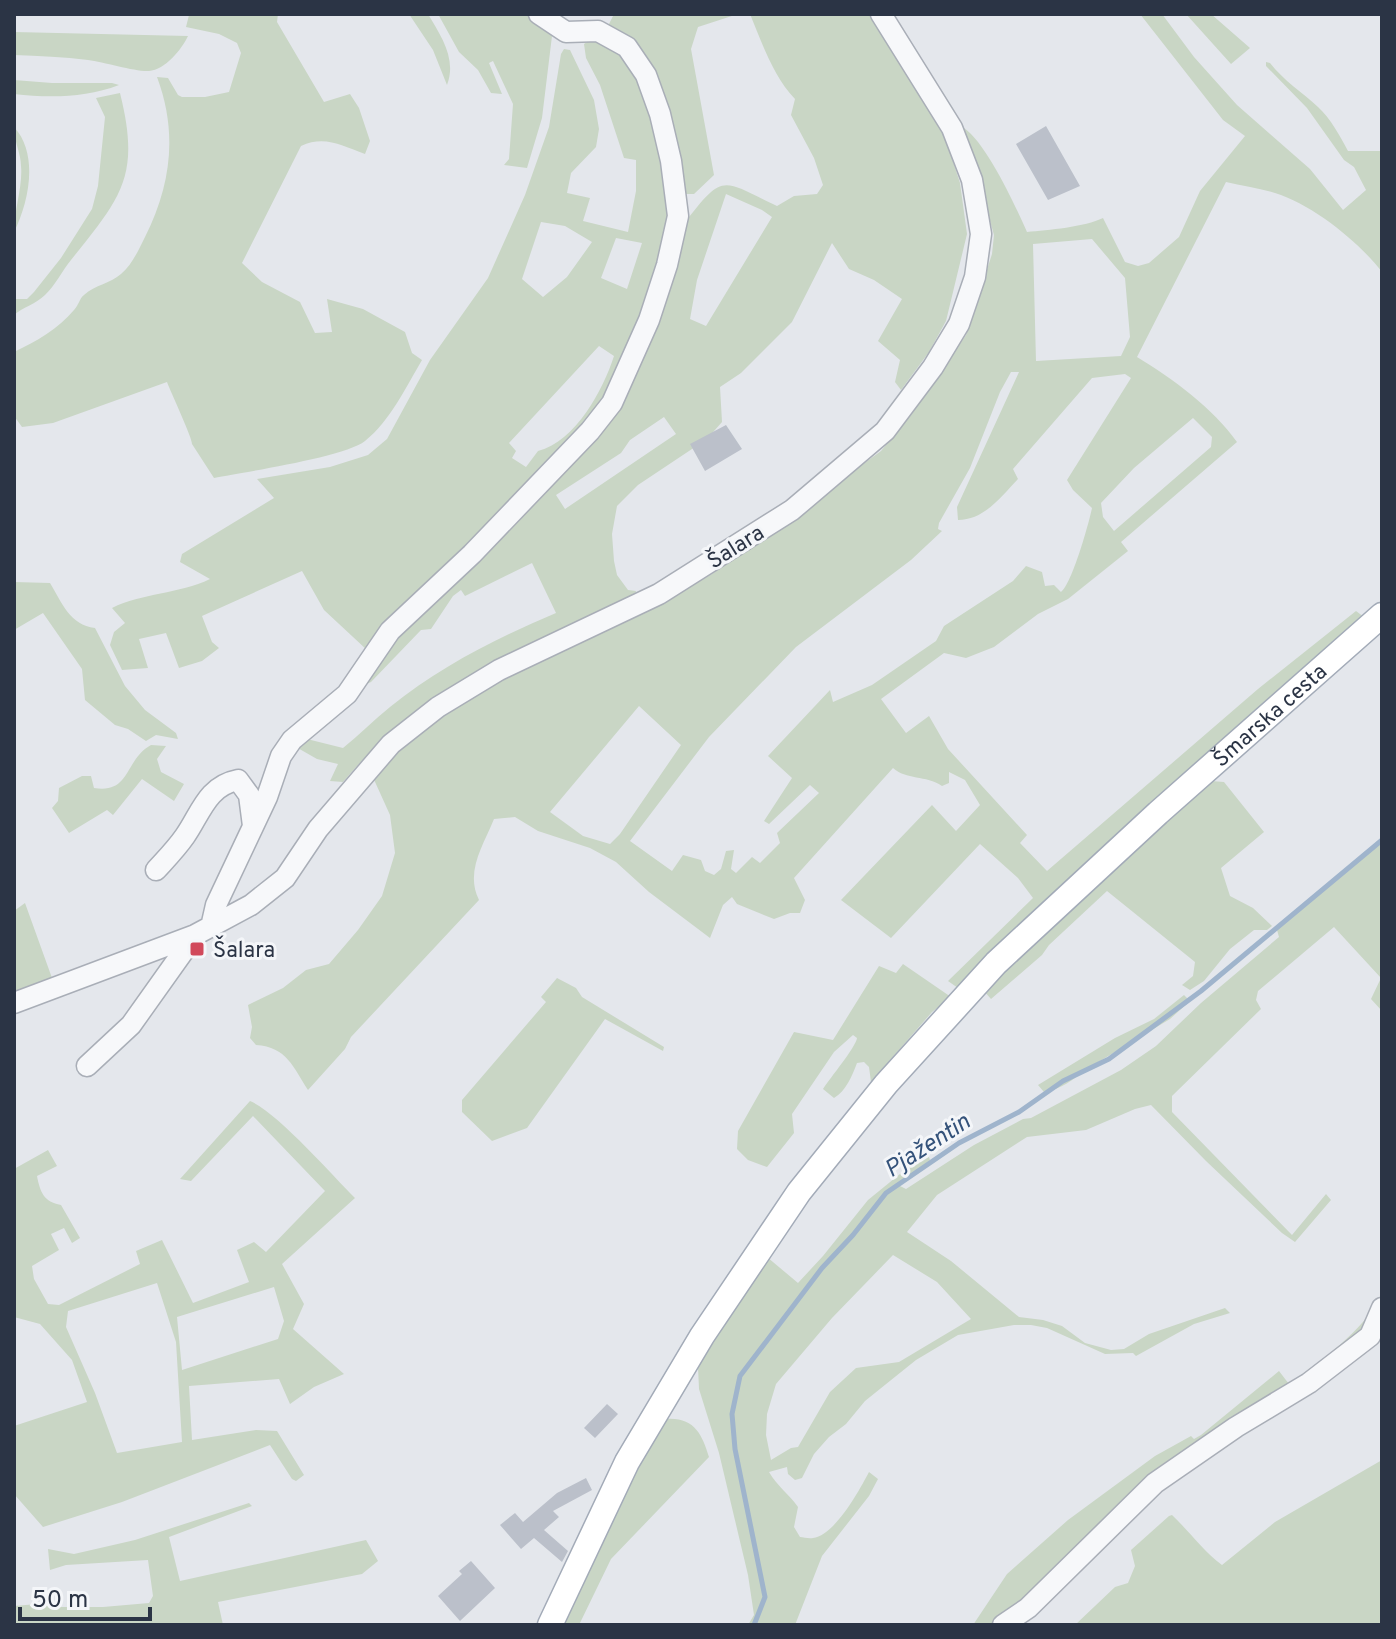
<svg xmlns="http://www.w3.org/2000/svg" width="1396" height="1639" viewBox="0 0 1396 1639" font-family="Overpass,sans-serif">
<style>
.green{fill:#c9d6c5;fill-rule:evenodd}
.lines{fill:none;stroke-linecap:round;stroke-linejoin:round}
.stream{stroke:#9fb4cc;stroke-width:5}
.building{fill:#bbc0ca}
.minor-casing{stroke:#a9aeb7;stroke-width:23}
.major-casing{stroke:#a3abb8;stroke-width:27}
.minor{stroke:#f7f8fa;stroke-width:20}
.major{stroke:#fff;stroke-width:24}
.poi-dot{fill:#d1495b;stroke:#f4f6f9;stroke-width:3}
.labels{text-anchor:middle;stroke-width:6;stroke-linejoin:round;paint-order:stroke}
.street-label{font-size:22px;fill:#2b3445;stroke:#f4f6f9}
.poi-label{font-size:22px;fill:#2b3445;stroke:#f4f6f9;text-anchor:start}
.water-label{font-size:24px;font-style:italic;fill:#34527a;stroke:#f4f6f9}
</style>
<rect width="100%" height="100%" fill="#e4e7ec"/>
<path class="green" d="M 84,14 L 278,14 L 277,22 L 324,102 L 350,94 L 359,108 L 370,141 L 365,154 C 342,146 325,135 301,146 L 242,263 L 262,282 L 300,302 L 315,333 L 332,332 L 327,299 L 363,309 L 405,332 L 412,353 L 422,360 C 406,387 390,421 365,441 C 345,457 245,472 214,478 L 192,444 C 192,437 171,393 167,382 L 53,423 L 22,427 L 14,416 L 14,352 C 37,341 58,329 74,310 C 79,305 79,299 84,295 C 95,285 111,283 121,274 C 132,265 139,249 145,237 C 171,185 178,133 157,77 L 168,78 L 178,95 L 182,97 L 205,97 L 229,92 L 241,53 L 237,43 L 219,34 L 186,27 L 189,15 Z
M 409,14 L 428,14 C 441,36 457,59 447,85 L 433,50 Z
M 438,14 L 527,14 L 552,36 L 542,118 L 527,168 L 504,165 L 509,159 L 513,104 L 493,61 L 489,63 L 502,94 L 491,93 L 478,70 L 459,52 Z
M 614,14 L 738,14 L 698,27 L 691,49 L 714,175 L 694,194 L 683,194 L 668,116 L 608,26 Z
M 750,14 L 870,14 L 926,102 L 946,140 L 960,183 L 967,234 L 946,321 L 929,352 L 901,390 L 895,382 L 900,360 L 878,341 L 902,299 L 874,280 L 849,269 L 832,243 L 792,322 L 741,373 L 720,387 L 722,422 L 707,439 L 638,485 L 617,506 L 612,534 L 614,561 L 617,575 L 628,590 L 636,591 L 634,598 C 520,649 426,683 343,782 L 330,781 L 338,764 L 317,759 L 296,747 L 307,739 L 343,748 C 359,735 374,720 390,707 C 441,666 497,638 556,613 L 532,563 L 465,596 L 461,590 L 453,596 L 431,629 L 421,630 L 371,682 L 362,686 L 373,667 L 402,632 L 597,431 L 683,225 C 724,172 720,179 777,206 L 794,196 L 817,194 L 823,185 L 814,158 L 791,115 L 795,99 C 773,76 762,43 750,14 ZM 726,194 L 762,210 L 772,217 L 706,326 L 690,319 L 697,280 ZM 664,417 L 676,434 L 565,509 L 556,495 L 621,453 L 630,440 Z
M 1140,14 L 1162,14 L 1194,57 L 1237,105 L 1310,169 L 1343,210 L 1366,190 L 1354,167 L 1344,160 L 1307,108 L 1266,66 L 1266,62 L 1270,63 C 1284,81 1302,92 1318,107 C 1331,119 1340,136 1348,151 L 1382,151 L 1382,207 L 1380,210 L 1382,272 C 1358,241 1313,205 1275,193 C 1259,188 1242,186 1226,182 L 1137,357 C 1173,379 1213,408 1237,442 L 1121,542 L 1128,551 L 1068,599 L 1038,614 L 994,647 L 966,658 L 944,653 L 881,699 L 906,733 L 929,716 L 948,749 L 1027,835 L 1020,843 L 1047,871 L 1258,689 L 1356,611 L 1364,617 L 1125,828 L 1047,899 L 958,988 L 948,981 L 1033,898 L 1018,878 L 980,844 L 891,938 L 841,900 L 932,805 L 956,831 L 980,805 L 965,780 L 949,772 L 949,783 L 942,786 C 926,775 906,780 893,768 L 794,878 L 805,900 L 800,913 L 790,913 L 774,919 L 737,904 L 732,897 L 723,905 L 710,938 L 649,892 L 616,862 L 590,848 L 538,831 L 515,817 L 494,819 C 483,846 465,872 479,900 L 351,1037 L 345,1049 L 308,1090 C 293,1067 287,1047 256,1045 L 250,1038 L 252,1027 L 248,1005 L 283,988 L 306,970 L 329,964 L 358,930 L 382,896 L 395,853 L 390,815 L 371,773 L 435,721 L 505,675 L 671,598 L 712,574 L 881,451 L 911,415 L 966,335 L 992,254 L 994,235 L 964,128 C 987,144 1015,205 1027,232 C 1048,230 1085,227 1103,218 L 1125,262 L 1138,266 L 1149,263 L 1179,237 L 1200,191 L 1245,136 L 1223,120 ZM 1092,239 L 1125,278 L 1130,337 L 1121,356 L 1036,361 L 1033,244 ZM 1011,372 L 1019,372 L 957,507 L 958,520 C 984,520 1001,497 1018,479 L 1013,469 L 1092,378 L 1125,374 L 1131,378 L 1067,480 L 1073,490 L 1092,508 C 1089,523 1072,584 1061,592 L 1054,585 L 1045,586 L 1042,572 L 1026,566 L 1013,581 L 944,626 L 936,641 L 872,685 L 833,702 L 830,690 L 768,756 L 792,778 L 764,821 L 769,824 L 810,785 L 819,793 L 777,833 L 780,843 L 760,863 L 752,857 L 736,873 L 731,869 L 734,850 L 726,851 L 721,869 L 714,875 L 705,871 L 701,860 L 683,855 L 672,871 L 630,841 L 709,737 L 796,647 L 911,560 L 942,531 L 938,529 L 939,523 L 970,468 L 1000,392 ZM 1193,418 L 1212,437 L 1211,447 L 1114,531 L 1103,517 L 1101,503 L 1134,468 ZM 639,706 L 681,745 L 620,834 L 610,844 L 583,836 L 550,812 Z
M 1186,14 L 1211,14 L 1250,48 L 1231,64 Z
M 14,32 L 188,36 C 182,49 165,70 149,71 C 136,72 104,62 88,60 C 64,57 39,56 14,55 Z
M 590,40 L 606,41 L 624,52 L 639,73 L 658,132 L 671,224 L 664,261 L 601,411 L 367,650 L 324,610 L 302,571 L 202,616 L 212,642 L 219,648 L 202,661 L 179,668 L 166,633 L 139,639 L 148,668 L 122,670 L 110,645 L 114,632 L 125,623 L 112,608 C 142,593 179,594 210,579 L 180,562 L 182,554 L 274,498 L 257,479 L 330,467 L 368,455 L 387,439 L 430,360 L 488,278 L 525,195 L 549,127 L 561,54 L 564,49 L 570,50 L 594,100 L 599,129 L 596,147 L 571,173 L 567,193 L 590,198 L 583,221 L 628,232 L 636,191 L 636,160 L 624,158 L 600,85 L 586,58 L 584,44 ZM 541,222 L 565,226 L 592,242 L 567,277 L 543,297 L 522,279 ZM 616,238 L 642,243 L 627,289 L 601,278 ZM 599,346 L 614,356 C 603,390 576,441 538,451 L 526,467 L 512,458 L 516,451 L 509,443 Z
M 14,80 L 52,83 L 112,83 L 119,85 C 85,98 49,98 14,94 Z
M 120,93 C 141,177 121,197 71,260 C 62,271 55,286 45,295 C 36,304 23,307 14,315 L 14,299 L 27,299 L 34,292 L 61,258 L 92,209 L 98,186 L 105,117 L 96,98 Z
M 14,127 C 39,154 29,202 14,232 C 14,210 23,186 21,166 C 21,153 14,142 14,127 Z
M 14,582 L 50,583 C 62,603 70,625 95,628 L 125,686 L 145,710 L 176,733 L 178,739 L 156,735 L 146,741 L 128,729 L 115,725 L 85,700 L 82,669 L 43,613 L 14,630 Z
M 151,745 L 166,746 L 157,759 L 161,772 L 184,784 L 174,801 L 142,779 L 113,815 L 107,810 L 69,833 L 52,808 L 58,801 L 59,788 L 82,776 L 91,776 L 94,788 C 131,794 124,760 151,745 Z
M 1211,781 L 1224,782 L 1264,832 L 1221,868 L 1230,896 L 1253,908 L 1272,926 L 1267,930 L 1254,930 L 1230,949 L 1204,981 L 1190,990 L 1182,985 L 1193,976 L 1195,962 L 1107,891 L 1049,945 L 1042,955 L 991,999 L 984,991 L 1048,928 Z
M 1382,842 L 1382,1011 L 1371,999 L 1381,978 L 1334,927 L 1258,991 L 1256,1000 L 1261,1009 L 1172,1096 L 1172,1112 L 1292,1235 L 1326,1194 L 1331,1200 L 1295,1242 L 1282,1233 L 1206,1161 L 1151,1105 L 1135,1109 L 1086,1130 L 1027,1137 L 937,1195 L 907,1232 L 951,1261 L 1019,1317 L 1043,1320 L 1062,1326 L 1085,1343 L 1111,1350 L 1124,1349 L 1149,1334 L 1225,1308 L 1230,1313 L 1194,1324 L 1136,1356 L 1133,1353 L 1105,1354 L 1047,1328 L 1031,1325 L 1014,1325 L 958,1335 L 916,1360 L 865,1401 L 846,1424 L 829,1437 L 814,1454 L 802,1478 L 795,1480 L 788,1474 L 787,1467 L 769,1472 C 777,1486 789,1494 798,1507 L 794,1527 L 800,1537 C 804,1537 808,1539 813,1538 C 835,1535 859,1491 869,1472 L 878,1479 L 869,1496 L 822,1556 L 795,1625 L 748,1625 L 754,1615 L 748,1575 L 719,1453 L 699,1389 L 698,1367 L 767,1257 L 798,1283 L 823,1256 L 868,1200 L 927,1152 L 930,1160 L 898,1185 L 906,1189 L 974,1145 L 1023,1119 L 1031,1118 L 1121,1070 L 1156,1046 L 1201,1003 L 1279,937 L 1277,930 ZM 893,1255 L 937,1282 L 971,1319 L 899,1362 L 856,1368 L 830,1392 L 798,1447 L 791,1448 L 771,1460 L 766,1435 L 767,1414 L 776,1384 L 832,1318 Z
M 25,903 L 52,978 L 14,994 L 14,911 Z
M 903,964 L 951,997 L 932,1012 L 871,1082 L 869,1067 L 864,1062 L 857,1063 C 852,1076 846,1091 834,1098 L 823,1089 C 830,1078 856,1047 857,1038 L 853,1035 L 834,1052 L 792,1114 L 794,1133 L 767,1167 L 748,1160 L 737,1149 L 738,1131 L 794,1032 L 833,1040 L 879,966 L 896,973 Z
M 557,978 L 576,988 L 582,997 L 664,1047 L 663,1051 L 605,1019 L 527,1128 L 492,1141 L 462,1112 L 462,1100 L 546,1002 L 541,997 Z
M 1184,995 L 1190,1001 L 1170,1019 L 1085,1070 C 1074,1079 1060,1090 1044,1092 L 1038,1085 L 1115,1038 L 1154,1019 Z
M 250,1101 C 277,1112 332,1175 355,1198 L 282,1264 L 304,1304 L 293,1329 L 344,1374 L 314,1387 L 290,1404 L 279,1379 L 189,1386 L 192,1440 L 256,1430 L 277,1431 L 304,1475 L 296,1481 L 292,1479 L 270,1445 L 122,1502 L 43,1527 L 14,1494 L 14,1426 L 87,1402 L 72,1360 L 40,1324 L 14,1317 L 14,1169 L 48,1150 L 57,1166 L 37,1176 C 40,1192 44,1202 61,1205 L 80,1238 L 72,1243 L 64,1228 L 51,1234 L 59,1250 L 32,1266 L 34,1279 L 48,1304 L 59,1305 L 140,1264 L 136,1251 L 162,1240 L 193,1303 L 249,1282 L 237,1250 L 254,1242 L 266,1252 L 325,1191 L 253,1116 L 191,1181 L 180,1179 ZM 157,1283 L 176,1342 L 182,1442 L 117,1453 L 95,1393 L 66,1327 L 68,1311 ZM 274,1287 L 284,1321 L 278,1339 L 182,1370 L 177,1317 Z
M 1382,1295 L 1370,1321 L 1357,1340 L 1205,1444 L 1000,1623 L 973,1625 L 1007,1574 L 1068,1520 L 1155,1456 L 1191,1436 L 1194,1439 L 1201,1435 L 1279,1371 L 1289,1384 C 1324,1358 1360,1334 1382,1295 Z
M 666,1419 C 694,1417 702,1434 709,1457 L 611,1559 L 579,1625 L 563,1625 C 594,1554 626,1485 666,1419 Z
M 1382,1460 L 1382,1625 L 1075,1625 L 1115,1587 L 1128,1583 L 1135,1566 L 1131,1550 L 1169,1516 L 1172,1515 C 1190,1532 1203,1551 1222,1565 L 1275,1522 Z
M 249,1503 L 252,1506 L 169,1537 L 180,1581 L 366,1540 L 378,1561 L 362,1574 L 218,1602 L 223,1625 L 14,1625 L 14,1606 L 49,1603 L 51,1607 L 103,1607 L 149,1603 L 153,1596 L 148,1560 L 66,1565 L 50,1570 L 48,1549 L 74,1554 L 135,1540 Z"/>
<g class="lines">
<path class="stream" d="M 754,1625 L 765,1597 L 735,1449 L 732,1414 L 740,1376 L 822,1268 L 853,1235 L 886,1193 L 959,1143 L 1019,1112 L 1063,1081 L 1109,1059 L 1201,991 L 1382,840"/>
</g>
<path class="building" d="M 1046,126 L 1080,186 L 1048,200 L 1016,144 Z
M 726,425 L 742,449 L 705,471 L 690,444 Z
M 607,1404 L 618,1414 L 595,1438 L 584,1428 Z
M 586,1478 L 592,1490 L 553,1511 L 559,1517 L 544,1530 L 568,1551 L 562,1562 L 534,1538 L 521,1549 L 500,1525 L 515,1513 L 523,1522 L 557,1493 Z
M 471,1561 L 495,1588 L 460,1621 L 438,1596 L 462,1574 L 459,1571 Z"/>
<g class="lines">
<defs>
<path id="minor" d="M 156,870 C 166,859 176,849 185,836 C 201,813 207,786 238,780 L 249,795 L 253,826
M 211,927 L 216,905 L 267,797 L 281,756 L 292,740 L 347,694 L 390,631 L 472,554 L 590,431 L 612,403 L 649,320 L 667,265 L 678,216 L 671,161 L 660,114 L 646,75 L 627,47 L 598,31 L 566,32 L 539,14
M 14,1003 L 195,935 L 251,905 L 285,878 L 318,829 L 391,744 L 438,707 L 499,670 L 659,594 L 792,510 L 885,431 L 933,367 L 959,324 L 975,277 L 981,234 L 972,180 L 952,128 L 881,14
M 87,1066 L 131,1025 L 195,935
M 1003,1625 L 1028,1608 L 1155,1483 L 1236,1427 L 1309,1383 L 1370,1336 L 1382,1308"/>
<g id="major">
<path id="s1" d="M 550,1625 L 627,1462 L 702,1336 L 799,1192 L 886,1084 L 996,963 L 1158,813 L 1382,615"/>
</g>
</defs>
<use href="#minor" class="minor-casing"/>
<use href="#major" class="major-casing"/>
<use href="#minor" class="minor"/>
<use href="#major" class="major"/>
</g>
<rect class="poi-dot" x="189" y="941" width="16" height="16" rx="4"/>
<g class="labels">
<g class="street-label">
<text transform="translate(735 546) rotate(-32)" y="8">Šalara</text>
<text dy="8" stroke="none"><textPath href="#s1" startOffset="1172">Šmarska cesta</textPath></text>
</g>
<g class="poi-label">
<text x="213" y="957">Šalara</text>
</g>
<g class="water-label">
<text transform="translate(927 1145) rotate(-33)" y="8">Pjažentin</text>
</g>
</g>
<rect width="1396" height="1639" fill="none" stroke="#2b3445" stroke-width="32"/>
<path d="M20 1607v12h130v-12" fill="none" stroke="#2b3445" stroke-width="4"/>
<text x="32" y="1607" font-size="24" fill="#2b3445" stroke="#f4f6f9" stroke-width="6" paint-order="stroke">50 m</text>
</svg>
